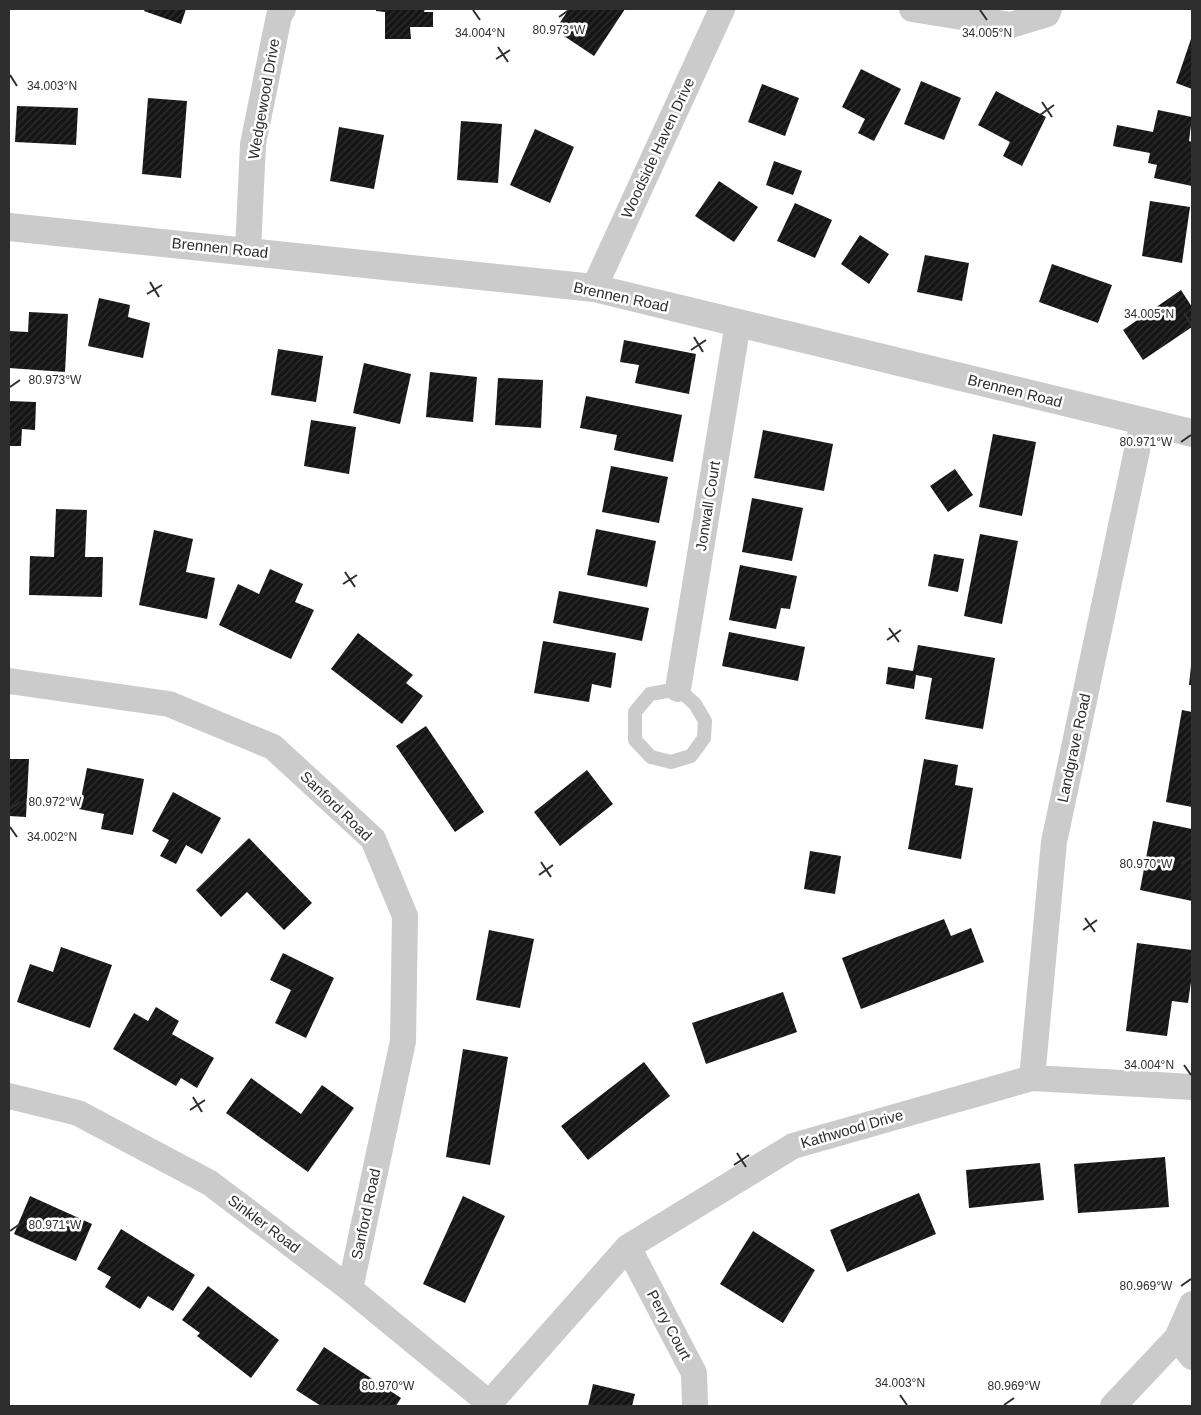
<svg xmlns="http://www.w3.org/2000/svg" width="1201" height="1415" viewBox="0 0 1201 1415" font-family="Helvetica,sans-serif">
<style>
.building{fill:url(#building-hatch)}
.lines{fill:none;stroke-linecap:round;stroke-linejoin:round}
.service{stroke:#cbcbcb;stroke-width:14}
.minor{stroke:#cbcbcb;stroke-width:26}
.tertiary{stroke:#cbcbcb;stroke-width:28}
.ticks{fill:none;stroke:#2e2e2e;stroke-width:2}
.labels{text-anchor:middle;stroke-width:5;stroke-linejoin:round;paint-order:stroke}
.street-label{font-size:15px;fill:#2e2e2e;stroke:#fff}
.ticks-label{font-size:12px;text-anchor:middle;fill:#2e2e2e;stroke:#fff;stroke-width:5;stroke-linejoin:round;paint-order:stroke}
</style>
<defs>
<pattern id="building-hatch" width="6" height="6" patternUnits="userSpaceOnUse" patternTransform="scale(1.25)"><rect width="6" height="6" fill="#151515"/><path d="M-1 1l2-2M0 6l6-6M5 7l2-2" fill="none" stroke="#2f2f2f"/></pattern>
</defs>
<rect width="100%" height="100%" fill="#fff"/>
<path class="building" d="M 145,9 L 186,9 L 181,24 L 144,11 Z
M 376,9 L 425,9 L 424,12 L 433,12 L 433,27 L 410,27 L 411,39 L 385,39 L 385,12 L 376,11 Z
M 569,9 L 625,9 L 594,56 L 555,30 Z
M 1192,36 L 1192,89 L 1176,83 Z
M 861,69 L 901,89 L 874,141 L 858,133 L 865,119 L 842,107 Z
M 921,81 L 961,98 L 944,140 L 904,124 Z
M 762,84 L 799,98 L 785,136 L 748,122 Z
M 996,91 L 1046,117 L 1022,166 L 1003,156 L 1010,142 L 978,125 Z
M 148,98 L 187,101 L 181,178 L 142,174 Z
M 17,106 L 78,108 L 76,145 L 15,142 Z
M 1158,110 L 1192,117 L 1189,141 L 1192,142 L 1192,186 L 1154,178 L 1157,165 L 1148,163 L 1150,153 L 1113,146 L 1117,125 L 1153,132 Z
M 461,121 L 502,124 L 498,183 L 457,180 Z
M 339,127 L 384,135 L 374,189 L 330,181 Z
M 535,129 L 574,147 L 550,203 L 510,185 Z
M 774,161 L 802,171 L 793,195 L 766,185 Z
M 719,181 L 758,207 L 734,242 L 695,216 Z
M 1150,201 L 1190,207 L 1182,263 L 1142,256 Z
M 795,203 L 832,220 L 815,258 L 777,241 Z
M 860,235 L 889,254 L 869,284 L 841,264 Z
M 925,255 L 969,263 L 962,301 L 917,292 Z
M 1052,264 L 1112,285 L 1098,323 L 1039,302 Z
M 1181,290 L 1192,307 L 1192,327 L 1143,360 L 1123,330 Z
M 99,298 L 130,305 L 128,317 L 150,323 L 143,358 L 88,346 Z
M 29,312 L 68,314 L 65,372 L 9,368 L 9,331 L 28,332 Z
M 624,340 L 696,354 L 689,394 L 635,383 L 639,365 L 620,362 Z
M 278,349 L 323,356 L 316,402 L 271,395 Z
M 364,363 L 411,374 L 400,424 L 353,413 Z
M 430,372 L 477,377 L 473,422 L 426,417 Z
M 498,378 L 543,380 L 541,428 L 495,425 Z
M 586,396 L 682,415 L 673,462 L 614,450 L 617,435 L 580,428 Z
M 9,401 L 36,402 L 35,430 L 22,429 L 21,446 L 9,446 Z
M 311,420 L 356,427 L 349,474 L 304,466 Z
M 763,430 L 833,444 L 824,491 L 754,478 Z
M 993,434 L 1036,442 L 1022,516 L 979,507 Z
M 611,466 L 668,477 L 659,523 L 602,512 Z
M 955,469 L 973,495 L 948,512 L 930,486 Z
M 752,498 L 803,508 L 792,561 L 742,552 Z
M 56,509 L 87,510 L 85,557 L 103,557 L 102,597 L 29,595 L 30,556 L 54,557 Z
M 596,529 L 656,541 L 647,587 L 587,575 Z
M 154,530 L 193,539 L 186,572 L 215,578 L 207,619 L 139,605 Z
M 980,534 L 1018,541 L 1002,624 L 964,616 Z
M 934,554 L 964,559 L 958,592 L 928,586 Z
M 740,565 L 797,576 L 790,609 L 781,608 L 776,629 L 729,620 Z
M 270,569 L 303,584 L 295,602 L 314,610 L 291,659 L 219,625 L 238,584 L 259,594 Z
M 559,591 L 649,608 L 642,641 L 553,623 Z
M 729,632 L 805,647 L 798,681 L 722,666 Z
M 358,633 L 413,675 L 406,683 L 423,696 L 402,724 L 331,669 Z
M 543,641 L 616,653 L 611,688 L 592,684 L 589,702 L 534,693 Z
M 918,645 L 995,658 L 983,729 L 925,719 L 932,678 L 916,675 L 914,689 L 886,684 L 888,667 L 913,671 Z
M 1191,666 L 1192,666 L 1192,685 L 1189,685 Z
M 1182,710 L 1192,712 L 1192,807 L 1166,802 Z
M 426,726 L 484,812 L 455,832 L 396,746 Z
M 9,759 L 29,759 L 26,817 L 9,816 Z
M 924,759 L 958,765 L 955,785 L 973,788 L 961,859 L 908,849 Z
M 87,768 L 144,779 L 133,835 L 101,829 L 104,814 L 79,809 Z
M 587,770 L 613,804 L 560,846 L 534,812 Z
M 173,792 L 221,818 L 202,854 L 186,845 L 176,864 L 160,856 L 169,840 L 152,831 Z
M 1153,821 L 1192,829 L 1192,901 L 1140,890 Z
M 249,838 L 312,903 L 284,930 L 247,892 L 221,917 L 196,890 Z
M 810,851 L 841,856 L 835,894 L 804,889 Z
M 944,919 L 951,936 L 971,928 L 984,962 L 861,1009 L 842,958 Z
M 489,930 L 534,939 L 520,1008 L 476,1000 Z
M 1137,943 L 1192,950 L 1192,982 L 1191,982 L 1188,1003 L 1172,1001 L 1167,1036 L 1126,1031 Z
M 61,947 L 112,965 L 90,1028 L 17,1002 L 30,964 L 53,972 Z
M 283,953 L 334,978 L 306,1038 L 275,1023 L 291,990 L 270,980 Z
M 783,992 L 797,1032 L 706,1064 L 692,1023 Z
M 156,1007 L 179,1021 L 172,1034 L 214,1058 L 197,1088 L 181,1078 L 176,1086 L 113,1049 L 134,1013 L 148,1021 Z
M 463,1049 L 508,1057 L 490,1165 L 446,1157 Z
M 644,1062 L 670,1096 L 588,1160 L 561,1126 Z
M 251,1078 L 301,1114 L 322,1085 L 354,1108 L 308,1172 L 226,1113 Z
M 1165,1157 L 1169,1207 L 1078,1213 L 1074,1164 Z
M 1040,1163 L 1044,1200 L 969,1208 L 966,1170 Z
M 919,1193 L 936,1234 L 847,1272 L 830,1230 Z
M 30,1196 L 92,1224 L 76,1261 L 14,1234 Z
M 463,1196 L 505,1216 L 465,1303 L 423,1284 Z
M 121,1229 L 195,1275 L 173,1311 L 148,1296 L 140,1309 L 105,1287 L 111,1277 L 97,1269 Z
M 753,1231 L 815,1270 L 783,1323 L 720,1284 Z
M 208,1286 L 279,1340 L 251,1378 L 197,1336 L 200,1333 L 182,1320 Z
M 324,1347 L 401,1398 L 396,1406 L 321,1406 L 296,1390 Z
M 593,1384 L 635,1394 L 632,1406 L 588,1406 Z"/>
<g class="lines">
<path class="service" d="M 678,689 L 695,704 L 705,721 L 704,738 L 691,756 L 671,762 L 651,757 L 635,740 L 635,712 L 650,694 Z"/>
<path class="minor" d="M 912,9 L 1011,25 L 1047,14 L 1049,9
M 248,251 L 253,144 L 279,16 L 283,9
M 594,288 L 722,9
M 9,681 L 169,704 L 273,747 L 373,839 L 405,916 L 403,1041 L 350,1289
M 678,689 L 738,323
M 1032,1078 L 1054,842 L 1143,422
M 9,1096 L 78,1113 L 210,1183 L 350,1289 L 489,1403
M 628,1247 L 694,1373 L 695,1406
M 1192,1304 L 1177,1338 L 1192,1357
M 487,1406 L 628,1247 L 793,1146 L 1032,1078 L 1192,1087
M 1113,1406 L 1177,1338"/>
<path class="tertiary" d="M 9,227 L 594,288 L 1192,433"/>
</g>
<path class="ticks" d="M 473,10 L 480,20M 980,10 L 987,20M 559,17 L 569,10M 498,47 L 508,62M 496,59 L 510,50M 10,75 L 17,86M 1042,102 L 1052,117M 1040,115 L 1054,105M 150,282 L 159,297M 147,294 L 162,285M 1184,313 L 1191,324M 694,337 L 703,352M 691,350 L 706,340M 10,387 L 20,380M 1181,442 L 1191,435M 345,572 L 355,587M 343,584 L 357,575M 889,628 L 899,642M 887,640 L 901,630M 10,809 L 20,802M 10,827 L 17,837M 541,862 L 551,877M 1181,864 L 1191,857M 539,875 L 553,865M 1085,918 L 1095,932M 1083,930 L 1097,920M 1184,1065 L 1191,1075M 193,1097 L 202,1112M 190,1110 L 205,1100M 737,1153 L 746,1167M 734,1165 L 749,1155M 10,1231 L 20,1224M 1181,1286 L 1191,1279M 900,1395 L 907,1405M 378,1405 L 388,1398M 1004,1405 L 1014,1398"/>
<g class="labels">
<g class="street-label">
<text transform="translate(264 99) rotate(-80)" y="5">Wedgewood Drive</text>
<text transform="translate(658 148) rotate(-65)" y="5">Woodside Haven Drive</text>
<text transform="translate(220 248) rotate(6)" y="5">Brennen Road</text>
<text transform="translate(621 297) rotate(12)" y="5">Brennen Road</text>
<text transform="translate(1015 391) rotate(14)" y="5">Brennen Road</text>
<text transform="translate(708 506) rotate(-81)" y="5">Jonwall Court</text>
<text transform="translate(1074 748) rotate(-78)" y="5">Landgrave Road</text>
<text transform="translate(336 806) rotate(44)" y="5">Sanford Road</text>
<text transform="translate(852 1129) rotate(-16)" y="5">Kathwood Drive</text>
<text transform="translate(366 1214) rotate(-78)" y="5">Sanford Road</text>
<text transform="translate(264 1224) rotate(37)" y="5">Sinkler Road</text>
<text transform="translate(669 1325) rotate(62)" y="5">Perry Court</text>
</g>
</g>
<g class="ticks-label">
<text x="559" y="34">80.973°W</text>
<text x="480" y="37">34.004°N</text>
<text x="987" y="37">34.005°N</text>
<text x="52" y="90">34.003°N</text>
<text x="1149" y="318">34.005°N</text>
<text x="55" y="384">80.973°W</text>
<text x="1146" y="446">80.971°W</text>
<text x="55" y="806">80.972°W</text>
<text x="52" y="841">34.002°N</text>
<text x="1146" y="868">80.970°W</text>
<text x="1149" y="1069">34.004°N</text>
<text x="55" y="1229">80.971°W</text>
<text x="1146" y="1290">80.969°W</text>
<text x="900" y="1387">34.003°N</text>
<text x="388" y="1390">80.970°W</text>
<text x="1014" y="1390">80.969°W</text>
</g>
<rect width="1201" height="1415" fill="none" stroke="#2e2e2e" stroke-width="20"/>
</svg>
